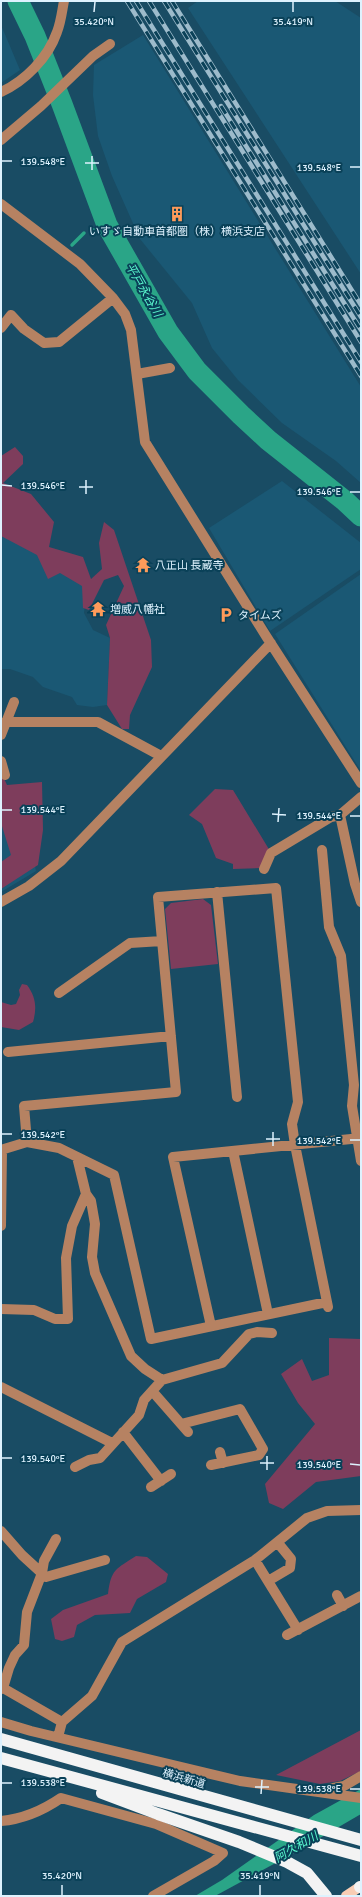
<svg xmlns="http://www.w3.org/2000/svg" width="362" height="1897" viewBox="0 0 362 1897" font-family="Signika,'Noto Sans JP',sans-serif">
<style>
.built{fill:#1a5874}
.green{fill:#7e3d5c}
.water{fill:#2aa587}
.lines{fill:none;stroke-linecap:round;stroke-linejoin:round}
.stream{stroke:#2aa587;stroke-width:3.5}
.river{stroke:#2aa587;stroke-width:21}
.minor{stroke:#b68262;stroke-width:10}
.major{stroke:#f8cdb4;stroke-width:10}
.highway{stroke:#f3f3f3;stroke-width:12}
.rail-casing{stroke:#9dbbcb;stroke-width:4.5}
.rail{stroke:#0a4158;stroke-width:3;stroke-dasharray:9;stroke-linecap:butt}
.ticks{fill:none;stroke:#def2fe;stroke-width:1.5}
.labels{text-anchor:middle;stroke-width:4;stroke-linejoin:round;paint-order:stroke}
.poi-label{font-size:11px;fill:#def2fe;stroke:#0a4158;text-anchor:start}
.street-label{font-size:11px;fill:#def2fe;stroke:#0a4158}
.water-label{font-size:12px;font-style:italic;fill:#5af7ce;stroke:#0a4158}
.ticks-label{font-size:10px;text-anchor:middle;fill:#def2fe;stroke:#0a4158;stroke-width:4;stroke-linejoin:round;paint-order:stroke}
</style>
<rect width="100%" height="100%" fill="#194c64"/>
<path class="built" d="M 198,1 L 335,1 L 361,18 L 361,274 L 188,8 Z
M 1,25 L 20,70 L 1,83 Z
M 143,35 L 361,387 L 361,483 L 336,461 L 282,423 L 238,380 L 212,348 L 192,303 L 140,239 L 112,176 L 98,136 L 93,95 L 94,65 Z
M 282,481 L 361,543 L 361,569 L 270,631 L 209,528 Z
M 1,533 L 87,583 L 84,613 L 93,630 L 110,638 L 107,705 L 93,707 L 77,705 L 72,697 L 43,687 L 33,677 L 10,669 L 1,669 Z
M 361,574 L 361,771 L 275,634 Z
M 1,789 L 31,848 L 36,871 L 1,892 Z"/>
<path class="green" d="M 15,447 L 23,456 L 23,464 L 3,483 L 31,494 L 54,522 L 49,547 L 83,557 L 91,579 L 102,569 L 99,543 L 104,522 L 114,530 L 151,640 L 152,667 L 130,715 L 129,729 L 122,729 L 107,705 L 110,638 L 106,625 L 124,586 L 118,575 L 104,580 L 89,610 L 83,608 L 82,586 L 60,573 L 48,579 L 37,555 L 1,536 L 1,456 Z
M 1,772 L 7,785 L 42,782 L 43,830 L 38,865 L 1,889 L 1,862 L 11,855 L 1,823 Z
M 215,789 L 233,790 L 270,851 L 261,868 L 233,869 L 233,864 L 216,858 L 202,824 L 189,815 Z
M 203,899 L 211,905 L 218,964 L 171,969 L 165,909 L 171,903 Z
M 22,984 L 27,985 C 36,997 37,1008 33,1022 L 19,1030 L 1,1027 L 1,1002 L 11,1005 L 16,1004 L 20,995 L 19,990 Z
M 329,1338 L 361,1339 L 361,1476 L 316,1482 L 283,1509 L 269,1503 L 265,1484 L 315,1424 L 298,1403 L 281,1374 L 302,1359 L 312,1381 L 329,1375 Z
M 136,1556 L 147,1557 L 168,1574 L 166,1582 L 137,1599 L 130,1613 L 95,1615 L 77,1625 L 74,1637 L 62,1641 L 55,1639 L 51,1619 L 63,1610 L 108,1594 C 111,1569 116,1569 136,1556 Z
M 361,1730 L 361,1771 L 340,1781 L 320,1784 L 276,1775 Z"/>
<path class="water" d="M 361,1789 L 361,1814 L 294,1853 L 215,1896 L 195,1896 L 222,1880 L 314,1815 Z"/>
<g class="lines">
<path class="stream" d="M 94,230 L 107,225
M 72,245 L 84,233"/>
<path class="river" d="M 18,1 L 35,36 L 62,104 L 107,225 L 168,332 L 197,371 L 241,415 L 268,440 L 345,501 L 361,516"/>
<path class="minor" d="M 1,92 C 25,81 48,58 57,32 C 61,22 62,11 64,1
M 1,140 L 41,106 L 93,56 L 110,44
M 1,204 L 80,264 L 113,298 L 125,314 L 131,330 L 145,442 L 266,636 L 361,783
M 1,328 L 11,315 L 24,329 L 44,343 L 59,342 L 113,298
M 137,374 L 170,368
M 5,722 L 98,722 L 161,756
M 1,735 L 14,702
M 1,761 L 5,775
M 361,797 L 340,815 L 355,884 L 361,902
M 322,850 L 329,927 L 341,956 L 354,1085 L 352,1106 L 361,1161
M 264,869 L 271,853 L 331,817 L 340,815
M 217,892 L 237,1097
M 1,902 L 29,886 L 61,861 L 271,643
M 59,993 L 130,943 L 162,941
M 8,1052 L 171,1036
M 27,1142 L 24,1106 L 176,1092 L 158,897 L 276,888 L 298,1102 L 292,1124 L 295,1145 L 327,1302
M 1,1150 L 27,1142 L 59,1148 L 114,1175 L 151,1339 L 327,1302 L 328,1307
M 233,1151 L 268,1314
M 77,1157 L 86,1194 L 91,1201 L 95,1224 L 92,1257 L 95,1273 L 131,1356 L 145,1369 L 162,1380
M 1,1226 L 2,1150
M 1,1309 L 34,1310 L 55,1319 L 68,1319 L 66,1258 L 72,1226 L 86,1194
M 211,1326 L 173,1157 L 361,1138
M 1,1387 L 112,1443
M 153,1392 L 188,1432
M 181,1424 L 240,1409 L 263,1449 L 259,1455 L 211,1465
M 123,1432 L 161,1481
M 220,1452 L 223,1463
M 75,1467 L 89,1460 L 100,1458 L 139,1415 L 144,1400 L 162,1380 L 222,1363 L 249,1334 L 257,1332 L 272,1333
M 151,1487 L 171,1474
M 1,1531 L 22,1555 L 46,1577 L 105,1560
M 255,1560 L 298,1630
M 268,1581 L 290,1568 L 291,1559 L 278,1543
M 337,1595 L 343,1606
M 287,1635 L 361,1596
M 3,1688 L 62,1722
M 1,1689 L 3,1688 L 9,1668 L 15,1655 L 24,1645 L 27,1612 L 42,1573 L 44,1561 L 56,1539
M 1,1722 L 31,1731 L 240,1781 L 361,1798
M 58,1737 L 62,1722 L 92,1696 L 122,1642 L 255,1560 L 307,1518 L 327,1511 L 361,1510
M 322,1790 L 344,1786 L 361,1776
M 1,1821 C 24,1819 42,1811 61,1798 L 156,1824 L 223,1853 L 214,1861 L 153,1896"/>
<path class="major" d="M 346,1896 L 361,1886"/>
<path class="highway" d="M 1,1739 L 361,1840
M 1,1758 L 361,1856
M 102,1793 L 158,1814 L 239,1842 L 287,1862 L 307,1873 L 326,1896
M 360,1887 L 361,1887"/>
<defs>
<path id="rail" d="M 127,1 L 361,376
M 136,1 L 361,362
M 149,1 L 361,342
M 164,1 L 361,317
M 172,1 L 361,305
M 221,106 L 361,330"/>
</defs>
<use href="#rail" class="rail-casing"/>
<use href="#rail" class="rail"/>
</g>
<path class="ticks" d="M 94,12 L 95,2M 293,12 L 293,2M 2,161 L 12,161M 85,163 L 99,163M 350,167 L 360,167M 92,170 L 92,156M 2,485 L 12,486M 79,487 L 93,487M 350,492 L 360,492M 86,494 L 86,480M 2,810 L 12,810M 272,814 L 286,815M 350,816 L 360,816M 278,822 L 279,808M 2,1134 L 12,1134M 266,1139 L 280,1139M 350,1140 L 360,1140M 273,1146 L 273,1132M 2,1458 L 12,1458M 260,1463 L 274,1463M 350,1464 L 360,1465M 267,1470 L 267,1456M 2,1783 L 12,1783M 255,1787 L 269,1787M 350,1789 L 360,1789M 261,1794 L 262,1780M 62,1895 L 62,1885M 260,1895 L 260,1885"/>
<defs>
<symbol id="building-bare" viewBox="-9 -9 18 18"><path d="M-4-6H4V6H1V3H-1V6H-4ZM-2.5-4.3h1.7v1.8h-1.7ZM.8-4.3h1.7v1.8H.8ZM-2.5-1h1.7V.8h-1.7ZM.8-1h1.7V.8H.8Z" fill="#ff9b5a" stroke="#0a4158" stroke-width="2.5" paint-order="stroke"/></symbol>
<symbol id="temple-bare" viewBox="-9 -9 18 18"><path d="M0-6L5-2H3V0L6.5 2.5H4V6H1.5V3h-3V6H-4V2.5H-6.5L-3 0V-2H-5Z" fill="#ff9b5a" stroke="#0a4158" stroke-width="2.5" paint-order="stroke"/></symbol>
<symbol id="parking-bare" viewBox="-9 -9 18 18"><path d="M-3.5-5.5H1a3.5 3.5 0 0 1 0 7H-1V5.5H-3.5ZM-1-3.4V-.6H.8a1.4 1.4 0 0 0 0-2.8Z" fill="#ff9b5a" stroke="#0a4158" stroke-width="2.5" paint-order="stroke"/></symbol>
</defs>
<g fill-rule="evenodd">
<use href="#building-bare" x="166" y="203" width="22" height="22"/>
<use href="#temple-bare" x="132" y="554" width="22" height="22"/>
<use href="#temple-bare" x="87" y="598" width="22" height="22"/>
<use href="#parking-bare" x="215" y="604" width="22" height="22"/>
</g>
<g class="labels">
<g class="poi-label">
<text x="177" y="235" text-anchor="middle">いすゞ自動車首都圏（株）横浜支店</text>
<text x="155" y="569">八正山 長蔵寺</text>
<text x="110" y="613">増威八幡社</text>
<text x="238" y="619">タイムズ</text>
</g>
<g class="street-label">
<text transform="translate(184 1778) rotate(16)" y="4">横浜新道</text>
</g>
<g class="water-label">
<text transform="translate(144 290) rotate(60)" y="4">平戸永谷川</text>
<text transform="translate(296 1847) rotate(-30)" y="4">阿久和川</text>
</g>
</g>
<g class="ticks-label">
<text x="94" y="25">35.420°N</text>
<text x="293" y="25">35.419°N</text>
<text x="43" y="165">139.548°E</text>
<text x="319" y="171">139.548°E</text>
<text x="43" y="489">139.546°E</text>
<text x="319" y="495">139.546°E</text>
<text x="43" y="813">139.544°E</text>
<text x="319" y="819">139.544°E</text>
<text x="43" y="1138">139.542°E</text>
<text x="319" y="1144">139.542°E</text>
<text x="43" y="1462">139.540°E</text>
<text x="319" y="1468">139.540°E</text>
<text x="43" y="1786">139.538°E</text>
<text x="319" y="1792">139.538°E</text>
<text x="62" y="1879">35.420°N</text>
<text x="260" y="1879">35.419°N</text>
</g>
<rect width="362" height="1897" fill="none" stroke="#def2fe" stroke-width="4"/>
</svg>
